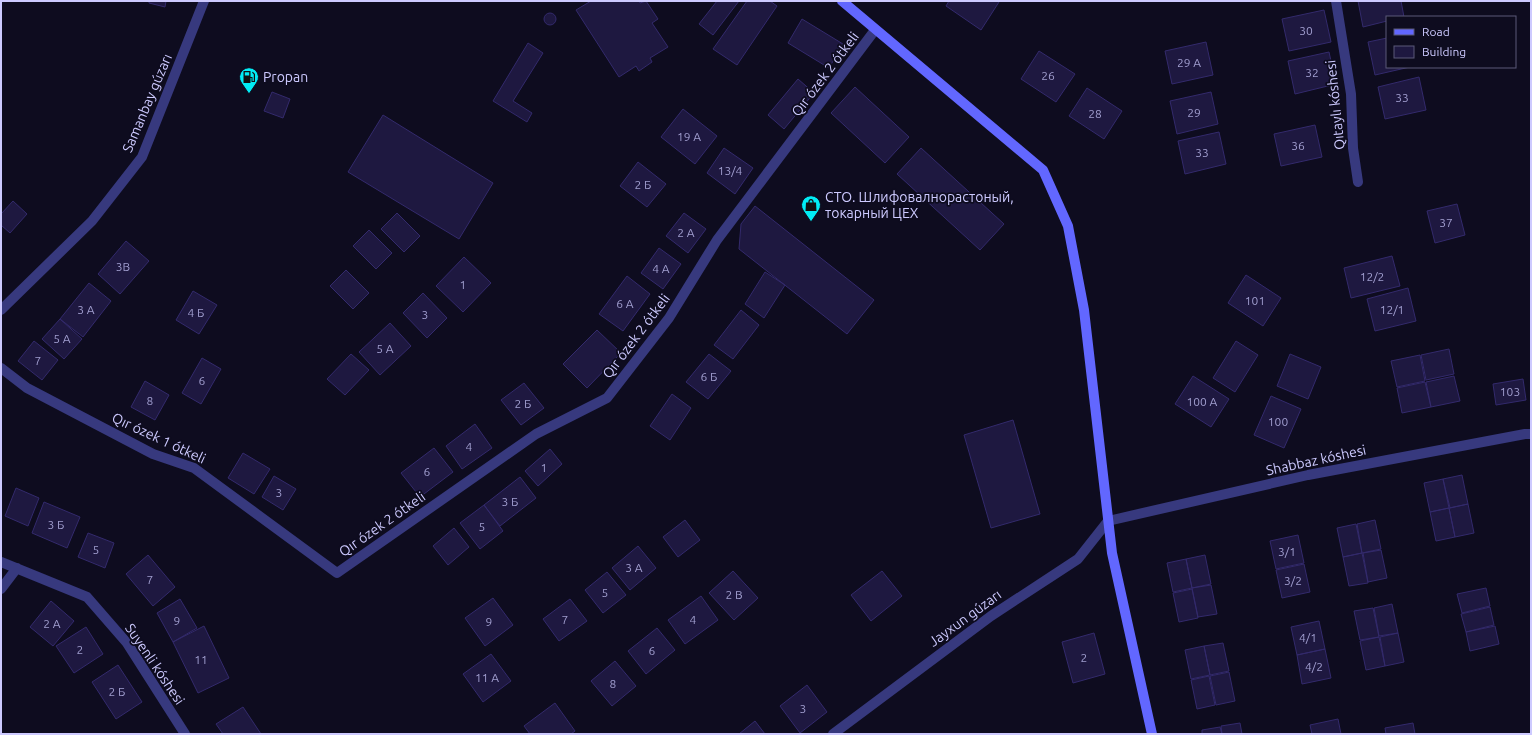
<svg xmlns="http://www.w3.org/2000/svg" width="1532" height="735" viewBox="0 0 1532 735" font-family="Ubuntu,sans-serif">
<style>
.building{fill:#1e1840;stroke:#332a6c}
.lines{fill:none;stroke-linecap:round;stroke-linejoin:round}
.street{stroke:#37397e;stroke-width:10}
.secondary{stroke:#6267ff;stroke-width:10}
.labels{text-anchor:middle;stroke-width:3.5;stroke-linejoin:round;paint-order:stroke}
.number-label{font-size:12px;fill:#a19ecf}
.street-label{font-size:14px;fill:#cdcaff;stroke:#0e0c1f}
.poi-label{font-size:14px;fill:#cdcaff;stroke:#0e0c1f;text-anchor:start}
</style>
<rect width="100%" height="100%" fill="#0e0c1f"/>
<path class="building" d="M 149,1 L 166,1 L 165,7 L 149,3 Z
M 591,1 L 639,1 L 640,3 L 646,1 L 658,19 L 652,23 L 668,47 L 650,58 L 652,62 L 639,71 L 636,66 L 619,77 L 576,10 Z
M 717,1 L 739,1 L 713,35 L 699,24 Z
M 747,1 L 770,1 L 777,6 L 737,65 L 713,49 Z
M 949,1 L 998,1 L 999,2 L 981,30 L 946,6 Z
M 1358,1 L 1401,1 L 1404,17 L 1387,17 L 1387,21 L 1363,27 Z
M 1324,10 L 1331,42 L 1289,51 L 1282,19 Z
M544 19a6 6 0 1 1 12 0a6 6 0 1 1-12 0Z
M 802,19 L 843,44 L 829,68 L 788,43 Z
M 1387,38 L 1387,67 L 1410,67 L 1375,75 L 1368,42 Z
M 1206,42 L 1213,75 L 1172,84 L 1165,51 Z
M 528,43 L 543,53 L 513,101 L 532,113 L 527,122 L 493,101 Z
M 1039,51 L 1075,74 L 1056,102 L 1021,79 Z
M 1329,52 L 1336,84 L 1295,94 L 1288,61 Z
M 1419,77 L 1426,110 L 1385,119 L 1378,87 Z
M 798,79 L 814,93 L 784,129 L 768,115 Z
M 855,87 L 909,137 L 885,163 L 831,113 Z
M 1087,88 L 1122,111 L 1104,139 L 1069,116 Z
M 272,92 L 290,99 L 283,118 L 264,111 Z
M 1211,92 L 1218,124 L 1177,134 L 1170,101 Z
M 683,109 L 717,136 L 695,164 L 661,137 Z
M 383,115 L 493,183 L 459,239 L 348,172 Z
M 1315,125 L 1322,157 L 1281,166 L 1274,134 Z
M 1219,132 L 1226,164 L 1185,174 L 1178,141 Z
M 724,148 L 753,168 L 735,194 L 707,173 Z
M 921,148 L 1004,224 L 980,250 L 897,174 Z
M 638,162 L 666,184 L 647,207 L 620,186 Z
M 13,201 L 27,214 L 10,233 L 1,225 L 1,214 Z
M 1457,204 L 1465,235 L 1435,243 L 1427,211 Z
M 755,206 L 874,300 L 847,334 L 739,249 L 741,224 Z
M 397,213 L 420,236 L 404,252 L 381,229 Z
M 684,213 L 706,229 L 688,253 L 666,236 Z
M 369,230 L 392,253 L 376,269 L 353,246 Z
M 126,241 L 149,261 L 120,294 L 98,274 Z
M 659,248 L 681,264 L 663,289 L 641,273 Z
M 1392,256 L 1400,286 L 1351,298 L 1344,268 Z
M 464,257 L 491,283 L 463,312 L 436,286 Z
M 346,270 L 369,293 L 353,309 L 330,286 Z
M 765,272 L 785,285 L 764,318 L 745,304 Z
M 1246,275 L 1281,298 L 1263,326 L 1228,303 Z
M 627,276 L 650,294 L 623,331 L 599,314 Z
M 89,283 L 111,301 L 83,337 L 60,319 Z
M 1408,288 L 1416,321 L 1375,331 L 1367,299 Z
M 193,291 L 217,305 L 199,334 L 176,320 Z
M 423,293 L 447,318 L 427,338 L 403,313 Z
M 741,310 L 759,325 L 733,359 L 714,345 Z
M 60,319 L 82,339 L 64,359 L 42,339 Z
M 390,323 L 411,346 L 380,375 L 359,352 Z
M 597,330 L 621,353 L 587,388 L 563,364 Z
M 34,341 L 58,360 L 42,380 L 18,361 Z
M 1236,341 L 1258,355 L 1235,392 L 1213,378 Z
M 1449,349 L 1454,374 L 1426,380 L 1421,355 Z
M 351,354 L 369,370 L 345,395 L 327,379 Z
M 709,354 L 731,371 L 708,399 L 686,382 Z
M 1290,354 L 1321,367 L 1308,399 L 1277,386 Z
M 1420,355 L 1425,381 L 1397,387 L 1391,361 Z
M 202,358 L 221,369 L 201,404 L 182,393 Z
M 1193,376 L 1229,399 L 1211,427 L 1175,404 Z
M 1454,376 L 1460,401 L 1431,407 L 1426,382 Z
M 1523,379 L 1526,400 L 1496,405 L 1493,384 Z
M 145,381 L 169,395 L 155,420 L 131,407 Z
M 1425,382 L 1431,407 L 1402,413 L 1397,388 Z
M 524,383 L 544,408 L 521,425 L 501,400 Z
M 672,394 L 691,408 L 670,440 L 650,426 Z
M 1271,396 L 1301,409 L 1284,448 L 1254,435 Z
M 1013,420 L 1040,514 L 991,528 L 964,435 Z
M 475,424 L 492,448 L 462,469 L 446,446 Z
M 434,448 L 453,472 L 420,497 L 401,473 Z
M 550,449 L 562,464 L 538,486 L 525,471 Z
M 243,453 L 270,469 L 254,494 L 228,478 Z
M 1462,475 L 1468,504 L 1450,508 L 1443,479 Z
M 274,476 L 296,489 L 283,510 L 262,497 Z
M 520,477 L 536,498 L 500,526 L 484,505 Z
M 1443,479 L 1449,508 L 1430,512 L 1424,483 Z
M 16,488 L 39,498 L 28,526 L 5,516 Z
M 44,502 L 80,517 L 67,548 L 32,533 Z
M 1468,504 L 1474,533 L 1455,537 L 1449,508 Z
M 484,505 L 503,531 L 480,549 L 460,523 Z
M 1449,508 L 1455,537 L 1436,541 L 1430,512 Z
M 685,520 L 700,540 L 678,557 L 663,537 Z
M 1375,520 L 1381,549 L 1362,553 L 1357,524 Z
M 1356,524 L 1362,553 L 1343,557 L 1337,528 Z
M 454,528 L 469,547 L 448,565 L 433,546 Z
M 88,533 L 114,543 L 105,568 L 78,557 Z
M 1298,535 L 1304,563 L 1276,569 L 1270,541 Z
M 638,546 L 656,568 L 630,590 L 612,568 Z
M 1381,550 L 1387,578 L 1368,582 L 1363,553 Z
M 1362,553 L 1368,583 L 1349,586 L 1343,557 Z
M 148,555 L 175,587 L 153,606 L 126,574 Z
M 1205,555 L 1211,584 L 1192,588 L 1186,559 Z
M 1186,559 L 1192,588 L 1173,592 L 1167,563 Z
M 1304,564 L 1310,592 L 1282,598 L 1276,570 Z
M 733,571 L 758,598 L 734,620 L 709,593 Z
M 882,571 L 902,596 L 871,621 L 851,595 Z
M 607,572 L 626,595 L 603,613 L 585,590 Z
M 1211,585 L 1217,614 L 1198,617 L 1192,588 Z
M 1486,588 L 1490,606 L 1462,613 L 1457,594 Z
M 1192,589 L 1198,618 L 1179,622 L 1173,593 Z
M 701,596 L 718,620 L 685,644 L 668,620 Z
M 493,598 L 513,625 L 485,646 L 465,618 Z
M 180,599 L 197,628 L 173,642 L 157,613 Z
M 570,599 L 587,621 L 559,641 L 543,619 Z
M 51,601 L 74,621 L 53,646 L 30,627 Z
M 1392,604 L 1398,633 L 1379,636 L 1374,608 Z
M 1490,607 L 1494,625 L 1466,632 L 1461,614 Z
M 1373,608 L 1379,637 L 1360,640 L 1354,611 Z
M 1319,621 L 1325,649 L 1297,655 L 1291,627 Z
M 204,626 L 229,678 L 198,693 L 173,642 Z
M 1495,626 L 1499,644 L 1470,651 L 1466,632 Z
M 86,627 L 103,654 L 74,673 L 56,646 Z
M 657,628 L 675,650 L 646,674 L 628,651 Z
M 1094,633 L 1105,674 L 1073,683 L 1062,642 Z
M 1398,633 L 1404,662 L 1385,666 L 1380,637 Z
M 1379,637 L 1385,666 L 1366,670 L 1360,641 Z
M 1223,643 L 1229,671 L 1210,675 L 1204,646 Z
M 1204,646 L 1210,675 L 1191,679 L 1185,650 Z
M 1325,649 L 1331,678 L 1302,684 L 1297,655 Z
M 491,654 L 511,681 L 483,702 L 463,674 Z
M 615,661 L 636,686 L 612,706 L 591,681 Z
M 118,665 L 142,702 L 116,719 L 92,682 Z
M 1229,672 L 1235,701 L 1216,705 L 1210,676 Z
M 1209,676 L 1215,705 L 1197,709 L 1191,680 Z
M 807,685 L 827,712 L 800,733 L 780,706 Z
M 555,703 L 575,731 L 571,734 L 530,734 L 524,726 Z
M 243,707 L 261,734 L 223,734 L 216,724 Z
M 1338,719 L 1341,734 L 1312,734 L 1310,725 Z
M 755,721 L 765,734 L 739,734 Z
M 1240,723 L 1242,734 L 1222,734 L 1221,726 Z
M 1413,723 L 1415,734 L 1386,734 L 1385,728 Z
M 1220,727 L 1222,734 L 1202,734 L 1202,730 Z"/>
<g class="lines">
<path class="street" d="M 1336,1 L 1351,94 L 1353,148 L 1358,182
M 1,310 L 92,221 L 142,157 L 204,1
M 1,368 L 27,388 L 153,454 L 194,468 L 337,573 L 536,434 L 607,398 L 669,318 L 717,240 L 875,30
M 1,562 L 87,597 L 127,643 L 185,734
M 1,589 L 17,568
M 833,734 L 991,616 L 1078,559 L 1108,521 L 1308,475 L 1525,434 L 1531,434"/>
<path class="secondary" d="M 842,1 L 1043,170 L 1068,226 L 1084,310 L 1112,553 L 1152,734"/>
</g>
<defs>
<symbol id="fuel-pin" viewBox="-11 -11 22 30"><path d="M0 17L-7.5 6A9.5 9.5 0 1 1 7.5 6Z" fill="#01ecf5" stroke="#0e0c1f"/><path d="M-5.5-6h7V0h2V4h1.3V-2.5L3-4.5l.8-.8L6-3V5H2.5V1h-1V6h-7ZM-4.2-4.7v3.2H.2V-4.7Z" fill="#111"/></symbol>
<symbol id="shop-pin" viewBox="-11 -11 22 30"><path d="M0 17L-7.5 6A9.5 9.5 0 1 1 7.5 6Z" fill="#01ecf5" stroke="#0e0c1f"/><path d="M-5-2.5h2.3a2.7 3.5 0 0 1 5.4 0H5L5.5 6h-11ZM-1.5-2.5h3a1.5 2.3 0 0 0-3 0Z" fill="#111"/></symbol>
</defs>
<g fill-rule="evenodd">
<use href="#fuel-pin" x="238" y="66" width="22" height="30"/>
<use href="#shop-pin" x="800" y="194" width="22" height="30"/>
</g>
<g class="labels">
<g class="number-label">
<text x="1306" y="35">30</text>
<text x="1189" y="67">29 А</text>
<text x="1312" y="77">32</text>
<text x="1048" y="80">26</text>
<text x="1402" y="102">33</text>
<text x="1194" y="117">29</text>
<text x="1095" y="118">28</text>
<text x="689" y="141">19 А</text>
<text x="1298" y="150">36</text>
<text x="1202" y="157">33</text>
<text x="730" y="175">13/4</text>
<text x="643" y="189">2 Б</text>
<text x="1446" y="227">37</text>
<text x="686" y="237">2 А</text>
<text x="123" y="271">3В</text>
<text x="661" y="273">4 А</text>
<text x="1372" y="281">12/2</text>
<text x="463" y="289">1</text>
<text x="1255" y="305">101</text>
<text x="625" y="308">6 А</text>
<text x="86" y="314">3 А</text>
<text x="1392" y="314">12/1</text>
<text x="196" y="317">4 Б</text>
<text x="425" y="319">3</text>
<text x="62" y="343">5 А</text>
<text x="385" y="353">5 А</text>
<text x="38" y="365">7</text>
<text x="709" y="381">6 Б</text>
<text x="202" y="385">6</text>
<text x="1510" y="396">103</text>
<text x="150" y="405">8</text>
<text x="1202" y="406">100 А</text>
<text x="523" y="408">2 Б</text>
<text x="1278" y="426">100</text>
<text x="469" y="451">4</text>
<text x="544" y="472">1</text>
<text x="427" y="476">6</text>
<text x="279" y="497">3</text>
<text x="510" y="506">3 Б</text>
<text x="56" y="529">3 Б</text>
<text x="482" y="531">5</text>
<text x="96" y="554">5</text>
<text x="1287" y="556">3/1</text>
<text x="634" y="572">3 А</text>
<text x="150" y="584">7</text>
<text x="1293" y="585">3/2</text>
<text x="605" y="597">5</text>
<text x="734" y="599">2 В</text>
<text x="565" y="624">7</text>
<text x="693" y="624">4</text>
<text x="177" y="625">9</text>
<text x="489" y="626">9</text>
<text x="52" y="628">2 А</text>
<text x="1308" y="642">4/1</text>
<text x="80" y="654">2</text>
<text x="652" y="655">6</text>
<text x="1084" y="662">2</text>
<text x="201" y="664">11</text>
<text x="1314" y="671">4/2</text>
<text x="487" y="682">11 А</text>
<text x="613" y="688">8</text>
<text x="117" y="696">2 Б</text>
<text x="803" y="713">3</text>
</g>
<g class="street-label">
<text transform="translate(825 74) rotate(-53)" y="5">Qır ózek 2 ótkeli</text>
<text transform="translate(147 103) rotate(-67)" y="5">Samanbay gúzarı</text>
<text transform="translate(1335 105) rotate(-96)" y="5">Qıtaylı kóshesi</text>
<text transform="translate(636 336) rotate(-53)" y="5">Qır ózek 2 ótkeli</text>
<text transform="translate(159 438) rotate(25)" y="5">Qır ózek 1 ótkeli</text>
<text transform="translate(1316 460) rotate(-12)" y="5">Shabbaz kóshesi</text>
<text transform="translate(382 524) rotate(-35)" y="5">Qır ózek 2 ótkeli</text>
<text transform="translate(965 618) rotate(-36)" y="5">Jayxun gúzarı</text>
<text transform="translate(155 664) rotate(56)" y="5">Suyenli kóshesi</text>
</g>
<g class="poi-label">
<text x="263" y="82">Propan</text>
<text x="825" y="202">СТО. Шлифовалнорастоный,<tspan x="825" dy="16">токарный ЦЕХ</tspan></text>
</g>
</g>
<rect width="1532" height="735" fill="none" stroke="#cdcaff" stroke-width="4"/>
<rect x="1386" y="16" width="130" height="52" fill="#0e0c1f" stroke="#5a5879"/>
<rect x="1394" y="29" width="20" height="6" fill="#6267ff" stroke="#5a5879"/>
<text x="1422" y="36" font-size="12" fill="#cdcaff">Road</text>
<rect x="1394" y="46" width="20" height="12" fill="#1e1840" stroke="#5a5879"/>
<text x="1422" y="56" font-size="12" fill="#cdcaff">Building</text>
</svg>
